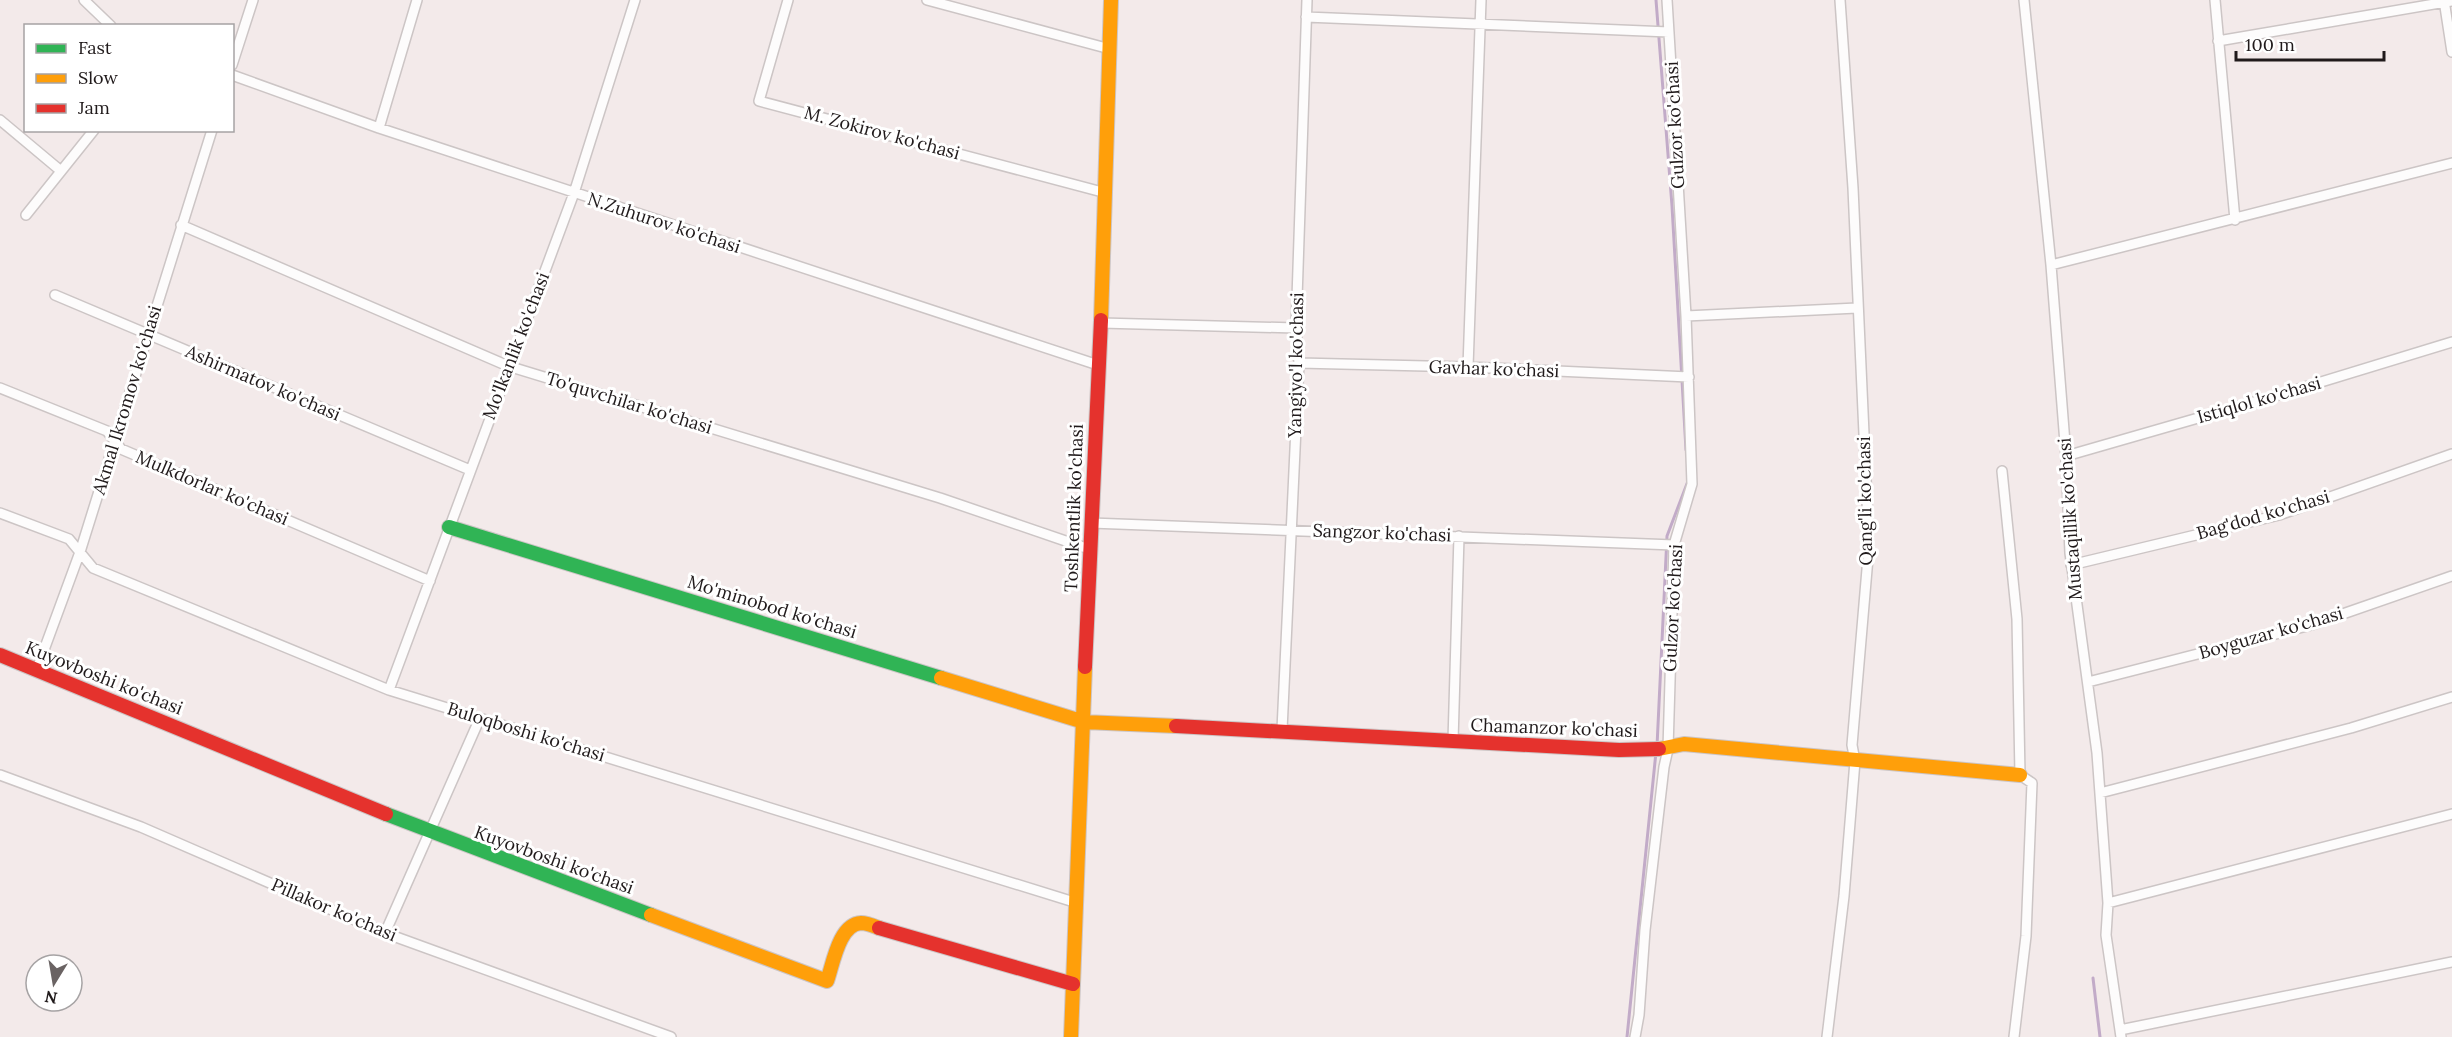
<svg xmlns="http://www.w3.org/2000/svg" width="2452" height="1037" viewBox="0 0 2452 1037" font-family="Lora,serif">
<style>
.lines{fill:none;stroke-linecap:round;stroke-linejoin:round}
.stream{stroke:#c2abc8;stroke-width:3}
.street-casing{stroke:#ccc5c5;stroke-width:12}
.fast-casing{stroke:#ccc5c5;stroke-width:16}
.slow-casing{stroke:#ccc5c5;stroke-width:16}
.jam-casing{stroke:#ccc5c5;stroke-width:16}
.street{stroke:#fdfcfc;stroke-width:9}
.fast{stroke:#30b455;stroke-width:14}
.slow{stroke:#ff9f0a;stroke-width:14}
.jam{stroke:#e5322d;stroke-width:14}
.labels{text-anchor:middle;stroke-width:6;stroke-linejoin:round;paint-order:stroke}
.street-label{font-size:18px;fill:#201a1b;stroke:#fff}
</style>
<rect width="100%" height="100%" fill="#f3eaea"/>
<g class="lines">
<path class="stream" d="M 1656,0 L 1672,206 L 1686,450
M 1657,746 L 1667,536 L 1688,481
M 2093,978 L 2100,1037
M 1627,1037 L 1656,752"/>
<defs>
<path id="street" d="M 84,0 L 111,26
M 788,0 L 759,101 L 1106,193
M 927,0 L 1110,49
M 2024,0 L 2051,265 L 2066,456 L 2070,553 L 2097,753 L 2108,903 L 2106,935 L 2121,1037
M 2215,0 L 2235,220
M 2444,0 L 2452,52
M 1306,17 L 1669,32
M 2218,41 L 2452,1
M 232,65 L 253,0
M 232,75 L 379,128 L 1098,365
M 0,120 L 61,171
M 379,128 L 417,0
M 26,215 L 94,130
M 181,225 L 508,366 L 940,498 L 1089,549
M 2051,265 L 2452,163
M 55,295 L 470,470
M 1686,316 L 1857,308
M 1101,323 L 1296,328
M 1299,363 L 1468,367 L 1689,377
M 1468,367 L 1481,0
M 0,388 L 107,431 L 121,449 L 430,581
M 2066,456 L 2285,393 L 2452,342
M 2002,471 L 2017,619 L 2020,775 L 2032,783 L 2026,936 L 2014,1037
M 0,513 L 69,539 L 93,568 L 389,690 L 1074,902
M 1091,523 L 1674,545
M 2071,565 L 2279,515 L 2452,454
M 37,669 L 80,552 L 212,130
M 2088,682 L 2311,625 L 2452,576
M 389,690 L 574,193 L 635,0
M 1282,730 L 1299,363 L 1296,328 L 1307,0
M 1453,741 L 1459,536
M 0,775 L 141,827 L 385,933 L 671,1037
M 2100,793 L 2351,728 L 2452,697
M 2108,903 L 2452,814
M 385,933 L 480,718
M 2120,1030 L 2452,962
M 1635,1037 L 1639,1015 L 1645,930 L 1664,767 L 1668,749 L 1674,545 L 1692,484 L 1686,316 L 1667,0
M 1827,1037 L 1844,896 L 1855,761 L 1852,745 L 1869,546 L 1853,188 L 1840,0"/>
<path id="fast" d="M 449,527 L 941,678
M 386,814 L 651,915"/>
<path id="slow" d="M 1101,320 L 1111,0
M 941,678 L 1084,722 L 1176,726
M 1659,749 L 1684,744 L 2020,775
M 651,915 L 827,981 C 833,964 839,924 861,923 C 867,923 874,926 879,928
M 1071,1037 L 1085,667"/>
<path id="jam" d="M 0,655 L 386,814
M 1085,667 L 1101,320
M 1176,726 L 1619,750 L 1659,749
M 879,928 L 1073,984"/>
</defs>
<use href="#street" class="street-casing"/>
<use href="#fast" class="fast-casing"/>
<use href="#slow" class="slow-casing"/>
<use href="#jam" class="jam-casing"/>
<use href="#street" class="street"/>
<use href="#fast" class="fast"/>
<use href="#slow" class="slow"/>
<use href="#jam" class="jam"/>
</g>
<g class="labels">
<g class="street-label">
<text transform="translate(1675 125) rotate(-93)" y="6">Gulzor ko'chasi</text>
<text transform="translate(882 133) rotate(15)" y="6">M. Zokirov ko'chasi</text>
<text transform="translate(664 223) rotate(18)" y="6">N.Zuhurov ko'chasi</text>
<text transform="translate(516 346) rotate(-69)" y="6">Mo'lkanlik ko'chasi</text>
<text transform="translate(1296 365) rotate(-89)" y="6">Yangiyo'l ko'chasi</text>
<text transform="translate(1494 369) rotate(2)" y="6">Gavhar ko'chasi</text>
<text transform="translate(263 383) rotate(23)" y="6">Ashirmatov ko'chasi</text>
<text transform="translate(127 400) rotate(-73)" y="6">Akmal Ikromov ko'chasi</text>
<text transform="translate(2259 400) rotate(-16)" y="6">Istiqlol ko'chasi</text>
<text transform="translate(629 403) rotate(17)" y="6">To'quvchilar ko'chasi</text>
<text transform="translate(212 488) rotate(23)" y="6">Mulkdorlar ko'chasi</text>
<text transform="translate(1865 501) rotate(-91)" y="6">Qang'li ko'chasi</text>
<text transform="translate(1074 508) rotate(-88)" y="6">Toshkentlik ko'chasi</text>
<text transform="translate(2263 515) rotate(-16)" y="6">Bag'dod ko'chasi</text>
<text transform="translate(2070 519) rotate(-94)" y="6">Mustaqillik ko'chasi</text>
<text transform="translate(1382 533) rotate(2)" y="6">Sangzor ko'chasi</text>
<text transform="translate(772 607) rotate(17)" y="6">Mo'minobod ko'chasi</text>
<text transform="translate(1673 608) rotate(-87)" y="6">Gulzor ko'chasi</text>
<text transform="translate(2271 633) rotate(-16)" y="6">Boyguzar ko'chasi</text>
<text transform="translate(104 678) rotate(22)" y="6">Kuyovboshi ko'chasi</text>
<text transform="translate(1554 728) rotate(2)" y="6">Chamanzor ko'chasi</text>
<text transform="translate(526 732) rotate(17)" y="6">Buloqboshi ko'chasi</text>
<text transform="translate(554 860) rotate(20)" y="6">Kuyovboshi ko'chasi</text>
<text transform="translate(334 910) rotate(23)" y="6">Pillakor ko'chasi</text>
</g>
</g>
<rect x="24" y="24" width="210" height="108" fill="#ffffff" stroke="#a6a3a4" stroke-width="1.5"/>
<rect x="36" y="44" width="30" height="9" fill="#30b455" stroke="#a6a3a4" stroke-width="1.5"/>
<text x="78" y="54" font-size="18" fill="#201a1b">Fast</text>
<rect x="36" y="74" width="30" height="9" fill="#ff9f0a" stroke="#a6a3a4" stroke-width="1.5"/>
<text x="78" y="84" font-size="18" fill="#201a1b">Slow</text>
<rect x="36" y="104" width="30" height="9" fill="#e5322d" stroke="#a6a3a4" stroke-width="1.5"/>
<text x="78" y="114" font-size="18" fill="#201a1b">Jam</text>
<g transform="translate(54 983) rotate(191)"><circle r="28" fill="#ffffff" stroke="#a6a3a4" stroke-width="1.5"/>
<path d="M0-4.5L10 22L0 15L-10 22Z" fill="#6a6363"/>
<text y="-9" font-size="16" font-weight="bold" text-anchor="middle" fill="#201a1b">N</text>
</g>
<path d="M2236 51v9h148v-9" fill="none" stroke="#201a1b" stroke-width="3"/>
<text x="2245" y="51" font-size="18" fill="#201a1b" stroke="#ffffff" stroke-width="4.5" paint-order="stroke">100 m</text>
</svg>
